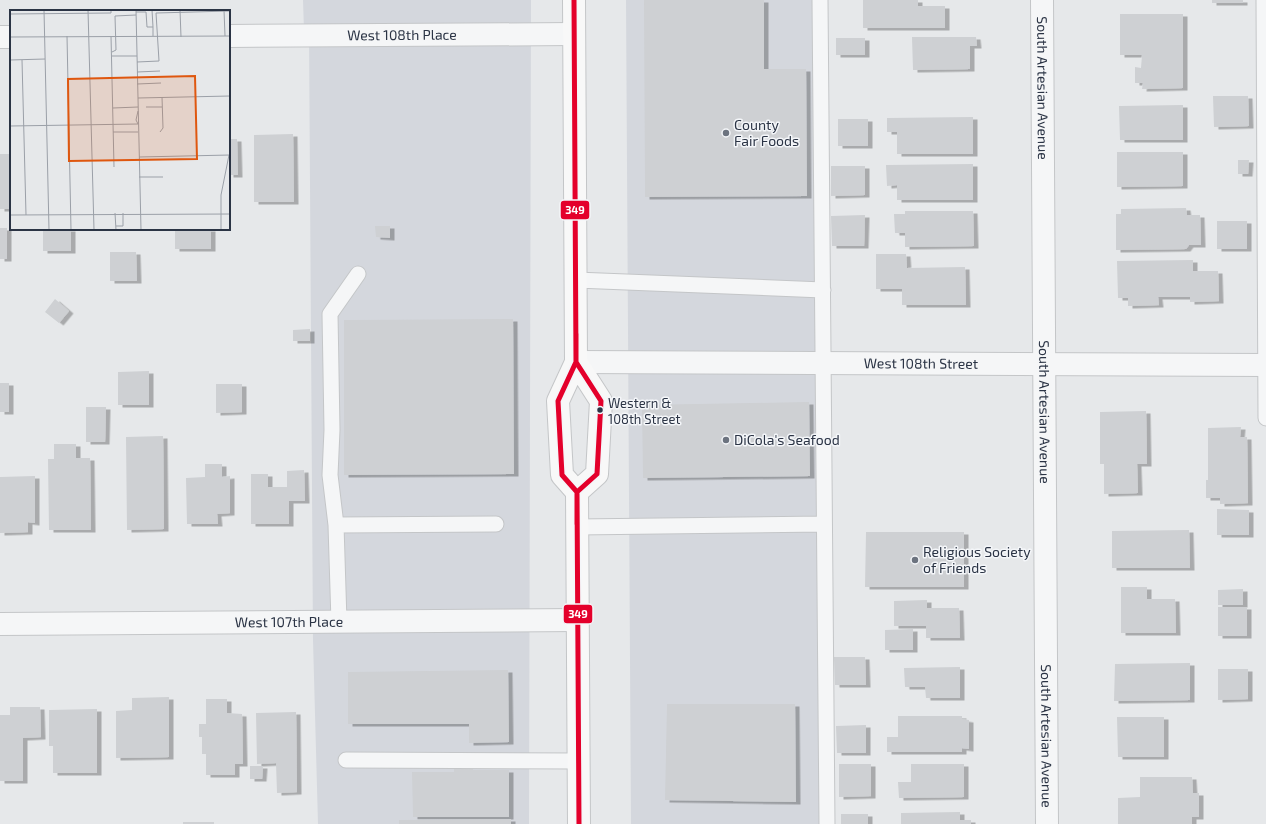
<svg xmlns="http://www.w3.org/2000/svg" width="1266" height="824" viewBox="0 0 1266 824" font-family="'Exo 2',sans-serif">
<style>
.built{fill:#d4d7dd}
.building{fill:#ced0d3;filter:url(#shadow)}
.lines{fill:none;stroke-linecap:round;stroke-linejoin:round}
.service-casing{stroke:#c4c6c8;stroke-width:17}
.minor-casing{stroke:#c4c6c8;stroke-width:24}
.secondary-casing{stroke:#c4c6c8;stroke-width:24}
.service{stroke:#f5f6f7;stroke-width:15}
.minor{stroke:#f5f6f7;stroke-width:22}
.secondary{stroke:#f8f8f8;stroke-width:22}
.bus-1-casing{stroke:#f4f6f9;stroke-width:8}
.bus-1{stroke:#e4002b;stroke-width:5}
.poi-dot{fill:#6c737f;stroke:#f4f6f9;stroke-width:1.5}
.bus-dot{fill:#2b3445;stroke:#f4f6f9;stroke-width:1.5}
.labels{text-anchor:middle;stroke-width:3;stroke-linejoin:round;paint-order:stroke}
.bus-label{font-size:13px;fill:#2b3445;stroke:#f4f6f9;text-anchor:start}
.street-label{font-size:14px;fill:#2b3445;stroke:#f4f6f9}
.poi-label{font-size:14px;fill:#2b3445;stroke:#f4f6f9;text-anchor:start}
.inset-road{fill:none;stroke:#9ba0a8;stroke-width:1}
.view{fill:#df570f;fill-opacity:0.15;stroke:#df570f;stroke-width:2}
.inset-edge{fill:none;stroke:#2b3445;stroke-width:2}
.line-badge{stroke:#f4f6f9;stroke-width:1.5}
.badge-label{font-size:11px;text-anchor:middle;font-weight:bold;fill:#fff}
</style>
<defs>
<filter id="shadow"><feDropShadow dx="4.5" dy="2.5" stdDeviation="0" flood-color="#0004"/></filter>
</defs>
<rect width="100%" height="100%" fill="#e6e8ea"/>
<path class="built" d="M 303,0 L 531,0 L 529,824 L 318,824 L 313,640 L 309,31 L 304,31 Z
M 626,0 L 824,0 L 830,824 L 631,824 Z"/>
<path class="building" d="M 644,0 L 764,0 L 764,69 L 806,69 L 807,196 L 645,197 Z
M 863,0 L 918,0 L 918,6 L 945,6 L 945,28 L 863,28 Z
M 1212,0 L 1243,0 L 1243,3 L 1212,3 Z
M 1120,14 L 1183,14 L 1183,88 L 1142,89 L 1143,83 L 1135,83 L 1135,67 L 1141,68 L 1142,55 L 1120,55 Z
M 912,37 L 976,37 L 977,46 L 970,46 L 970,69 L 913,70 Z
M 836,38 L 865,38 L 865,55 L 836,55 Z
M 1213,96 L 1248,96 L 1249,126 L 1214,127 Z
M 1183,105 L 1183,140 L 1120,140 L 1119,106 Z
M 973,117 L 973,154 L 897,154 L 897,132 L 887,132 L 887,118 Z
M 838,119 L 868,119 L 868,146 L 838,146 Z
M 9,131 L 11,131 L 11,209 L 0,209 L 0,154 L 9,154 Z
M 293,134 L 294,202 L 254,202 L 254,135 Z
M 229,139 L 237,139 L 238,175 L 229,175 Z
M 1117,152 L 1183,152 L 1183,186 L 1117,187 Z
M 1238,160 L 1249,160 L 1248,174 L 1238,174 Z
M 973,164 L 973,200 L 897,200 L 897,185 L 887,186 L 886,165 Z
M 831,166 L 865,166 L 865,195 L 831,196 Z
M 1186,208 L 1187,215 L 1200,215 L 1201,245 L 1189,245 L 1186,249 L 1116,250 L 1116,214 L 1121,214 L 1121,209 Z
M 905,211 L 973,211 L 974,246 L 905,247 L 905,233 L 895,233 L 894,214 L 905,214 Z
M 865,215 L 864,246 L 832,246 L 831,216 Z
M 1217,221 L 1247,221 L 1247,249 L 1217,249 Z
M 375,226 L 390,226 L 390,238 L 376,237 Z
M 0,228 L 7,228 L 7,259 L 0,259 Z
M 43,229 L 71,229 L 71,251 L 43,251 Z
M 175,229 L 211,229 L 211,249 L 175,249 Z
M 110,252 L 136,252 L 137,281 L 110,281 Z
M 876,254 L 906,254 L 907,268 L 965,267 L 966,305 L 902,305 L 902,289 L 876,289 Z
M 1193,260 L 1193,271 L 1218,271 L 1219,301 L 1190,302 L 1190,297 L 1158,297 L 1159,305 L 1128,306 L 1128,298 L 1118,298 L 1117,261 Z
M 55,299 L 69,311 L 59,323 L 45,312 Z
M 513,319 L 514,474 L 344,475 L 344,320 Z
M 310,329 L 310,341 L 293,341 L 293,330 Z
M 149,371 L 149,405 L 118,405 L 118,372 Z
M 0,383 L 9,383 L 9,412 L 0,412 Z
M 216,384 L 242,384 L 242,412 L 216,413 Z
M 809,402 L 810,476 L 643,478 L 642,405 Z
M 86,407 L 106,407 L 105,442 L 86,442 Z
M 1146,411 L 1147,464 L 1137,464 L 1138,493 L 1104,494 L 1104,464 L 1100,464 L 1100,412 Z
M 1241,427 L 1240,437 L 1247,437 L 1248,503 L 1220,504 L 1220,498 L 1206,498 L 1206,480 L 1208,480 L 1208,428 Z
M 163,436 L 164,529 L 127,530 L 126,437 Z
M 54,444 L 76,444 L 76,458 L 90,458 L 91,530 L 49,530 L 48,459 L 54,459 Z
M 205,464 L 222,464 L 222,477 L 230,476 L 230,513 L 217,514 L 218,524 L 187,524 L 186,478 L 205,477 Z
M 304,470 L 305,501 L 289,501 L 289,524 L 251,524 L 251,474 L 268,474 L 268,487 L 287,487 L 287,471 Z
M 35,476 L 35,523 L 28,522 L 28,532 L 0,533 L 0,477 Z
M 1217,509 L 1249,510 L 1249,535 L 1217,535 Z
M 1189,530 L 1190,568 L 1112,568 L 1112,531 Z
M 866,532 L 964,532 L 964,587 L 865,587 Z
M 1121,587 L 1147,587 L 1147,599 L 1175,599 L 1176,633 L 1121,633 Z
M 1243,589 L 1243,605 L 1218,605 L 1218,590 Z
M 927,600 L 927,608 L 959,608 L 960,638 L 926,638 L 926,626 L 894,626 L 894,601 Z
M 1218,607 L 1247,607 L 1247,636 L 1218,636 Z
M 913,629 L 913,650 L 885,650 L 885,630 Z
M 834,657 L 865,657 L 866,685 L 835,685 Z
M 1190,663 L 1190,700 L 1114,701 L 1115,664 Z
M 960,667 L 960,698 L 926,698 L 925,687 L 905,687 L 904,668 Z
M 1218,669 L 1248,669 L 1248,699 L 1218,700 Z
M 508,670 L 509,742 L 469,743 L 469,724 L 348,724 L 348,672 Z
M 169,697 L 169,757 L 116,758 L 116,711 L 132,710 L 132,698 Z
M 206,699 L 227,699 L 227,713 L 242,714 L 243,764 L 235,764 L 235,775 L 206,775 L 206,754 L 202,754 L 202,737 L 199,737 L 199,724 L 206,724 Z
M 667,704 L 795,704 L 796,802 L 665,800 Z
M 10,707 L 40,707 L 41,737 L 23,738 L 23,781 L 0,781 L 0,715 L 10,715 Z
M 97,709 L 97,773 L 53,773 L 53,746 L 49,746 L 49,710 Z
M 296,712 L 297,792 L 277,793 L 276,763 L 257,764 L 256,713 Z
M 898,716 L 962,716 L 962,719 L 969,720 L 969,749 L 962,748 L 962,752 L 887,752 L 887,737 L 898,737 Z
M 1117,717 L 1164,717 L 1164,757 L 1118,757 Z
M 866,725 L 866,753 L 837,753 L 836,726 Z
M 839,764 L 871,764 L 871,796 L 839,797 Z
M 911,764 L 964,764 L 964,797 L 899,798 L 898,782 L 911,782 Z
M 250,766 L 263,766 L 262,779 L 250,779 Z
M 454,768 L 473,768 L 473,770 L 509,770 L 509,817 L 413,817 L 412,772 L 454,772 Z
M 1140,777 L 1192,777 L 1193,793 L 1199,793 L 1199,817 L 1192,817 L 1192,824 L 1118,824 L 1118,798 L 1140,797 Z
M 960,812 L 960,820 L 971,820 L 971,824 L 901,824 L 901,813 Z
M 841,814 L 868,814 L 868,824 L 841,824 Z
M 511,819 L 511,824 L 399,824 L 399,820 Z
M 183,822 L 214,822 L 214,824 L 183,824 Z"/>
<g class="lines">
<defs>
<path id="service" d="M 820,0 L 827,824
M 1264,0 L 1266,418
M 576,280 L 823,290
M 336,525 L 496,524
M 577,527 L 824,524
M 339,622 L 336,525 L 330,475 L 332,430 L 330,314 L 358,274
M 346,760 L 579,761"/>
<g id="minor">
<path id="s1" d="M 1042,0 L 1047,824"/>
<path id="s2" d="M 229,36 L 574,34"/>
<path d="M 0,37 L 11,37"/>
<path id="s3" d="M 576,362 L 1266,365"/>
<path id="s4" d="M 0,624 L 578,620"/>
</g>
<path id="secondary" d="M 574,0 L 576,362 L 558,401 L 562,475 L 577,492 L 579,824
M 576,362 L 601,401 L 597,474 L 577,492"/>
</defs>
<use href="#service" class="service-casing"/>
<use href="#minor" class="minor-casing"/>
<use href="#secondary" class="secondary-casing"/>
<use href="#service" class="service"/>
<use href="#minor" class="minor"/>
<use href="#secondary" class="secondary"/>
<defs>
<path id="bus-1" d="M 574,0 L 576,362 L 601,401 L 597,474 L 577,492 L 579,824
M 576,334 L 576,362 L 558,401 L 562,475 L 577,492 L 577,524"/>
</defs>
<use href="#bus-1" class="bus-1-casing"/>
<use href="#bus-1" class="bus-1"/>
</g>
<g class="poi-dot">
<circle cx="726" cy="133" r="4"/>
<circle cx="726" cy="440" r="4"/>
<circle cx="915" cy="560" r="4"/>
</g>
<circle class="bus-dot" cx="600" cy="410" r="3.5"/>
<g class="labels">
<g class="bus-label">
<text x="608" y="408">Western &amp;<tspan x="608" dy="16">108th Street</tspan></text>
</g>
<g class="street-label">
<text dy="5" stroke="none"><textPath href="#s2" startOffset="173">West 108th Place</textPath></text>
<text dy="5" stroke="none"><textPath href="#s1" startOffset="88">South Artesian Avenue</textPath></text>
<text dy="5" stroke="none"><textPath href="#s3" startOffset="345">West 108th Street</textPath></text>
<text dy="5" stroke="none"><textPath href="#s1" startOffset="412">South Artesian Avenue</textPath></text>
<text dy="5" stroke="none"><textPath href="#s4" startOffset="289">West 107th Place</textPath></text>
<text dy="5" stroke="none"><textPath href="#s1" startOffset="736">South Artesian Avenue</textPath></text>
</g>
<g class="poi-label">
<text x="734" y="130">County<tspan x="734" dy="16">Fair Foods</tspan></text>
<text x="734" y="445">DiCola's Seafood</text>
<text x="923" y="557">Religious Society<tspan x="923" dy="16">of Friends</tspan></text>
</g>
</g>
<g transform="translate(10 10)">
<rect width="220" height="220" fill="#e6e8ea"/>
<path class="inset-road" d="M 34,0 L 39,220M 78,0 L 84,220M 126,0 L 131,220M 142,0 L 143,17M 170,0 L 171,27M 214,0 L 215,26M 126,2 L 136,2 L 137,17 L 143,17 L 143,26M 0,4 L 101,3 L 101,0M 57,26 L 61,220M 101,26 L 104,157M 0,27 L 220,26M 102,42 L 106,40 L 105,6 L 126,5M 102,46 L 127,46M 0,50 L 35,49M 12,50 L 16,205M 127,52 L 149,51 L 146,3 L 220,1M 127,62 L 150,61M 127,74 L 151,73M 128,88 L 220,86M 136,97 L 152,97M 103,98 L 128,97M 128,101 L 126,110 L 128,114M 0,116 L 128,114M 103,122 L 128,122M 150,122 L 153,118 L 152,87M 129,147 L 220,145M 129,167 L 153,167M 105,203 L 106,220M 0,205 L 220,204M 106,216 L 113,216 L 113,203M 211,220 L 211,185 L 219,145"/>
<path class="view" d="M 185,66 L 187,149 L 59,151 L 58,69 Z"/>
<rect width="220" height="220" class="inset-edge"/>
</g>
<g class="line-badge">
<rect x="560" y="200" width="30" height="20" rx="4" fill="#e4002b"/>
<rect x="563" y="604" width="30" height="20" rx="4" fill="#e4002b"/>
</g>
<g class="badge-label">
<text x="575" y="214">349</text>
<text x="578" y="618">349</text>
</g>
</svg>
